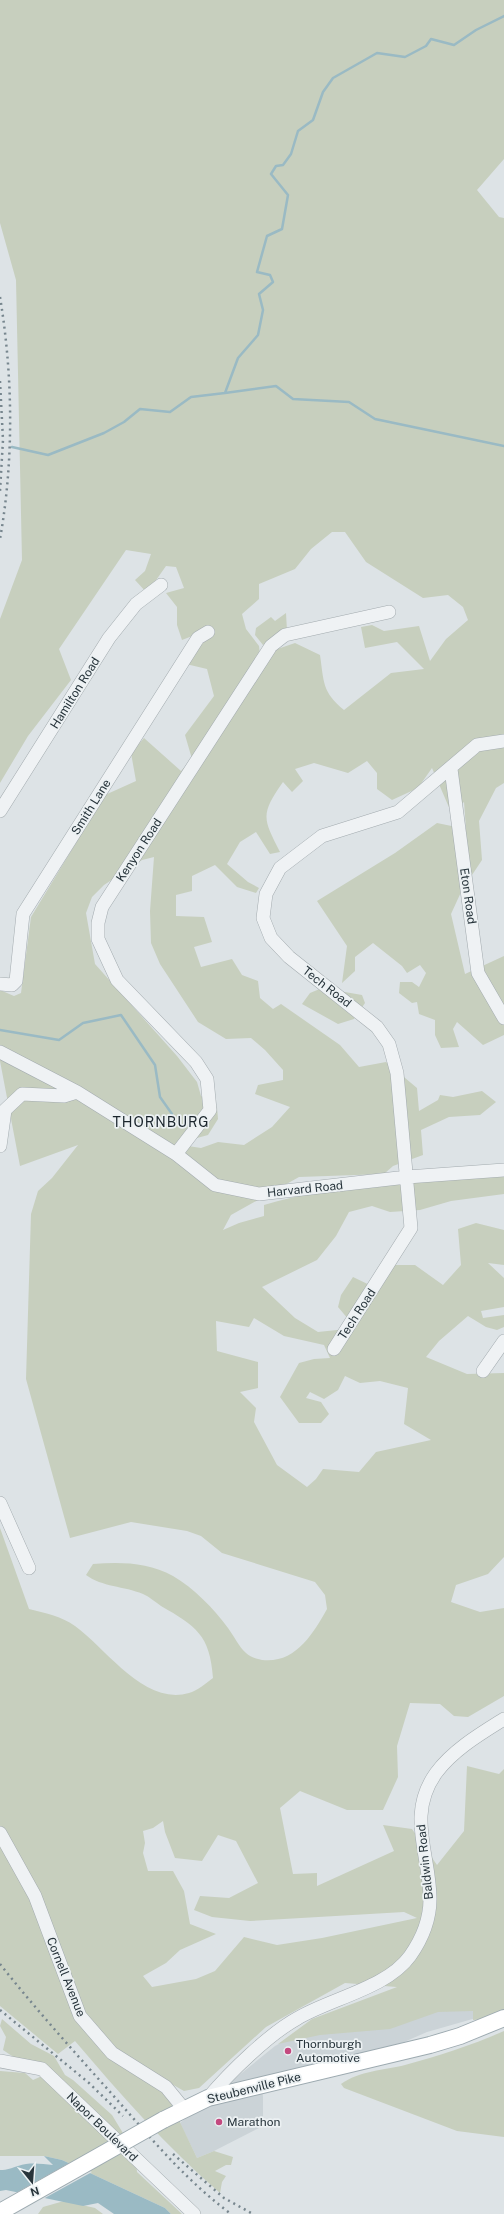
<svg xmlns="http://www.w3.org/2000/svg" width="504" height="2214" viewBox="0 0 504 2214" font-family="'Public Sans',sans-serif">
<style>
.built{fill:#cbd3d7}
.green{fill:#c7cfbe;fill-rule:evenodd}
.water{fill:#9abac4}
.pier{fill:#dde3e6}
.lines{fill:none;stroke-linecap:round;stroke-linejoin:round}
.stream{stroke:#9abac4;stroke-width:2.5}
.minor-casing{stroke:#a3abaf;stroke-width:14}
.major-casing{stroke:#9daab0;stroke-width:18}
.minor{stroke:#eff2f4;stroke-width:13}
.major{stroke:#fff;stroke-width:16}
.rail{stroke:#77868e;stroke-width:2.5;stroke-dasharray:2 4;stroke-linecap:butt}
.major-bridge-casing{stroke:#9daab0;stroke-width:18;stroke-linecap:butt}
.major-bridge{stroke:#fff;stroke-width:16}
.poi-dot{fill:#c4497f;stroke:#ecf1f3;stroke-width:1.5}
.labels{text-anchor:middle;stroke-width:3.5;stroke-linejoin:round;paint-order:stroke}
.street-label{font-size:12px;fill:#27343b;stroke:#ecf1f3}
.poi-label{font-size:12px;fill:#27343b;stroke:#ecf1f3;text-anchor:start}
.quarter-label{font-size:14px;letter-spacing:1px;fill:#1a252c;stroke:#ecf1f3}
</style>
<rect width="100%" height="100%" fill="#dde3e6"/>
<path class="built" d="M 473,1988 L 483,2016 L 427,2032 L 372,2056 L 261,2079 L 263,2097 L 263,2126 L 214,2151 L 197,2158 L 180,2123 L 275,2046 L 316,2024 Z"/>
<path class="green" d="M 0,0 L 504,0 L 504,159 L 477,190 L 499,217 L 504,218 L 504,783 L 496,788 L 479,821 L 482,860 L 462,890 L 451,914 L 465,974 L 504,956 L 504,1035 L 483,1045 L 457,1022 L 453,1029 L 459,1047 L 441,1048 L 435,1035 L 435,1020 L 419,1014 L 417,1002 L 412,1003 L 399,993 L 400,982 L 412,982 L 419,987 L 426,973 L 420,965 L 407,973 L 402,966 L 373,943 L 355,957 L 355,971 L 342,983 L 347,946 L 317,901 L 395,853 L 437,823 L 466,829 L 464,802 L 451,812 L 432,768 L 418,788 L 392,800 L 377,789 L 377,773 L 367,761 L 348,773 L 314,763 L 295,769 L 303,781 L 292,792 L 283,782 C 260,815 263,818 280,852 L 270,854 L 256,832 L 240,842 L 227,864 L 248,882 L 259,888 L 256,893 L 237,887 L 215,865 L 192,876 L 192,891 L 176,895 L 176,916 L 204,917 L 212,942 L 194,947 L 201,967 L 232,959 L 242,975 L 258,981 L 260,998 L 273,1009 L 281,1004 L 340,1045 L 359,1067 L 386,1062 L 417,1088 L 419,1111 L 438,1100 L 440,1095 L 453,1097 L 482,1091 L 496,1102 L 480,1115 L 449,1117 L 421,1130 L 423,1155 L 393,1166 L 384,1174 L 299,1177 L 231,1215 L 223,1230 L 239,1223 L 264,1216 L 264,1205 C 339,1182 426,1182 504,1175 L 504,1194 L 451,1201 L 420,1210 L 390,1212 L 372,1206 L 349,1212 L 336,1236 L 317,1260 L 262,1287 L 295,1318 L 318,1332 L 356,1328 L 359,1320 L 349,1320 L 338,1307 L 341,1295 L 353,1277 L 378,1289 L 393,1265 L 415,1265 L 443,1285 L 461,1265 L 458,1229 L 476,1223 L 504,1230 L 504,1265 L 488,1263 L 504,1278 L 504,1307 L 481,1311 L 483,1318 L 504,1315 L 504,1327 L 497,1330 L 486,1327 L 468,1316 L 439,1341 L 426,1357 L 467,1374 L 504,1373 L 504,1557 L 488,1574 L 456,1585 L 451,1602 L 480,1612 L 504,1608 L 504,1696 L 468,1717 L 454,1716 L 440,1704 L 410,1703 L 397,1746 L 398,1777 L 383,1810 L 347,1810 L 300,1791 L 280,1808 L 293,1874 L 317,1873 L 317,1886 L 394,1851 L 383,1825 L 412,1829 L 437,1865 L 464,1831 L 467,1766 L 499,1774 L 504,1769 L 504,2015 L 498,2018 L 473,2020 L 473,2011 L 438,2012 L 390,2029 L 320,2035 L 278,2044 L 312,2019 L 397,1987 L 345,1983 L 266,2027 L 199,2088 L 184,2091 L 161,2078 L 169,2099 L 197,2158 L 214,2151 L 233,2157 L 231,2165 L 226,2165 L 215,2171 L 226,2176 L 222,2182 L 220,2193 C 167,2147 120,2094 75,2041 L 58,2054 L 0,2006 L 0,1528 L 29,1609 C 45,1613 61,1616 75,1626 C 107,1649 144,1706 189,1693 C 197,1691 206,1683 213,1678 C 210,1635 196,1626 161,1606 C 155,1602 150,1597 143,1594 C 124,1586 102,1587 86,1575 L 93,1564 C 120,1562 148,1562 173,1576 C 194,1588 214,1609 228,1628 C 234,1636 239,1647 246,1653 C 250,1657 257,1659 262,1660 C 295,1664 313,1634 327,1609 L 325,1595 L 315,1582 L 222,1553 L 201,1536 L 187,1531 L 131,1522 L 70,1538 L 26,1379 L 31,1214 L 38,1191 L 52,1178 L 78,1145 L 20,1166 L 0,1061 L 0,990 L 14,996 L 21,993 L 31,917 L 105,795 L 136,781 L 131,753 L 144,738 L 181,771 L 192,759 L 185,735 L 214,696 L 207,669 L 186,664 L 200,633 L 182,640 L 177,625 L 177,607 L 166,593 L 184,588 L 176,567 L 166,566 L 147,593 L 135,580 L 145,571 L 151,554 L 126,550 L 59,649 L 71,680 L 28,736 L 0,783 L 0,619 L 22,560 L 16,280 L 0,223 ZM 332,532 L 345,532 L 366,562 L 423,598 L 448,595 L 463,607 L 468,620 L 446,639 L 430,661 L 419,626 L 384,631 L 372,625 L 361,627 L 365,648 L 397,642 L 424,669 L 391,673 L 344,710 C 322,692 324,682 320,655 L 295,643 L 260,655 L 259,646 L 246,629 L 242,614 L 259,599 L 259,584 L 295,569 L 311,549 ZM 154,857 L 150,911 L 151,943 L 160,964 L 198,1022 L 226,1039 L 251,1038 L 265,1050 L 283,1070 L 283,1080 L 258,1085 L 255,1094 L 290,1107 L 272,1127 L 244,1145 L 218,1142 L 201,1148 L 175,1144 L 208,1135 L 218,1119 L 217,1107 L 201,1096 L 197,1082 L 177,1056 L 95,964 L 86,913 L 92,897 L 104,885 L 142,860 ZM 254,1318 L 284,1336 L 324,1345 L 330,1358 L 314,1359 L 299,1363 L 280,1397 L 299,1423 L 321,1423 L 329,1414 L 321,1402 L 306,1398 L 310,1392 L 324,1399 L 338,1390 L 345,1376 L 360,1383 L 380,1381 L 408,1388 L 404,1424 L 431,1440 L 376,1452 L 359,1472 L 323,1469 L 316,1479 L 307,1487 L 277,1465 L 254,1422 L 256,1408 L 240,1392 L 258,1388 L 258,1362 L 217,1351 L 216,1321 L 249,1327 ZM 163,1821 L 165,1832 L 175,1858 L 202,1861 L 218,1835 L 236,1841 L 258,1883 L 229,1898 L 200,1896 L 194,1910 L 212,1917 L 250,1921 L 404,1912 L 417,1918 L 322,1938 L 277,1945 L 244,1937 L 215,1971 L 196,1979 L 152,1987 L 143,1976 L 166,1963 L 180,1950 L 216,1934 L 190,1924 L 184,1891 L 173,1871 L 148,1871 L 143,1853 L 145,1843 L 143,1831 L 153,1828 Z
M 286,613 L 287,631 L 263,645 L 255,635 L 256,628 L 271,617 L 275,621 Z
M 322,988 L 362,995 L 365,1003 L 354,1019 L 338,1024 L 302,1004 L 310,993 Z
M 2,2019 L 31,2044 L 54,2056 L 65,2075 L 73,2080 L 112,2115 L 135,2153 L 137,2172 L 182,2214 L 171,2214 L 165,2208 L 62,2160 L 44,2156 L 0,2156 L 0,2071 L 25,2073 L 33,2080 L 42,2076 L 3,2050 L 6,2037 L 0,2026 Z
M 504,2031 L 504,2137 L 457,2131 L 344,2088 L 341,2084 C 359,2071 385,2070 405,2065 C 439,2056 472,2045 504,2031 Z
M 64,2201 L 95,2208 L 103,2214 L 38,2214 L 43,2207 Z"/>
<path class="water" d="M 44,2156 L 62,2160 L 165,2208 L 171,2214 L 114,2214 L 98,2203 L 83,2206 L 6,2190 L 0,2191 L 0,2170 C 8,2170 11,2168 18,2166 C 30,2162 41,2164 53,2165 Z"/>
<path class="pier" d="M 71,2162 L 92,2172 L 43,2199 L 14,2194 Z"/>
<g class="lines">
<path class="stream" d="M 225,393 L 276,386 L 293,399 L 349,402 L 375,419 L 504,446
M 12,447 L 48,455 L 104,433 L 124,422 L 140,409 L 170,412 L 191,397 L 225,393 L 238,358 L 258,335 L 263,310 L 259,294 L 273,282 L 270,275 L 257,272 L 267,236 L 282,229 L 288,195 L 271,174 L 276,166 L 283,165 L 291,154 L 298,131 L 313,120 L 323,92 L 333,78 L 377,53 L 405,57 L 426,46 L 431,39 L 454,45 L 476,30 L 504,16
M 0,1030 L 59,1040 L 83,1023 L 121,1015 L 155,1065 L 160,1097 L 172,1114"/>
<defs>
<path id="minor" d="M 451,769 L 478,973 L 504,1018
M 0,811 L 109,638 L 136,604 L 161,585
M 0,984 L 12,985 L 16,981 L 23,914 L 198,638 L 208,632
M 0,1052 L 77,1092 L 176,1154 L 215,1185 L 259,1194 L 407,1177 L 504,1170
M 0,1146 L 5,1110 L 22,1094 L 64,1096 L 77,1092
M 176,1154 L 210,1110 L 207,1079 L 196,1062 L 117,980 L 98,939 L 98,923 L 102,907 L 271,646 L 285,635 L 389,612
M 334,1349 L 411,1228 L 397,1073 L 389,1044 L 377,1027 L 289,957 L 271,938 L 263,918 L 266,894 L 280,868 L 322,836 L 398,812 L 477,745 L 504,741
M 483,1371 L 504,1341
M 0,1503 L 29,1568
M 0,1833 L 35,1896 L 80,2016 L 112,2053 L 166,2087 L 184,2109
M 0,2061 L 42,2069 L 194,2214
M 208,2098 C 230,2072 269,2034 298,2018 C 332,1998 387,1988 410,1956 C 422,1939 430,1920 430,1899 C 430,1854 406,1815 436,1773 C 453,1750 480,1734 504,1719"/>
<path id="major" d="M 163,2120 L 208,2098 L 430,2045 L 460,2036 L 504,2018"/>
</defs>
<use href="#minor" class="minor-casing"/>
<use href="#major" class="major-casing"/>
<use href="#minor" class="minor"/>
<use href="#major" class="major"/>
<path class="rail" d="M 0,297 C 13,376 14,460 0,539
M 0,381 L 3,440 L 0,491
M 0,1964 C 38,2012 79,2057 119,2102 C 154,2142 188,2182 231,2214
M 0,2010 L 89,2083 L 123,2116
M 173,2154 L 224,2198 L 253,2214"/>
<defs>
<path id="major-bridge" d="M 0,2212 L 163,2120"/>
</defs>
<use href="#major-bridge" class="major-bridge-casing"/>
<use href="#major-bridge" class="major-bridge"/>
</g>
<g class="poi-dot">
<circle cx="288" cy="2051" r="4"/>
<circle cx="219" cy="2122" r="4"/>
</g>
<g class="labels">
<g class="street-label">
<text transform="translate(75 693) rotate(-58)" y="4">Hamilton Road</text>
<text transform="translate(91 807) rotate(-58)" y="4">Smith Lane</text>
<text transform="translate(139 850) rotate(-57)" y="4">Kenyon Road</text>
<text transform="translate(468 896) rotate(82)" y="4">Eton Road</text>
<text transform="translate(327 987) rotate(38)" y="4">Tech Road</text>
<text transform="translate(305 1189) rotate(-6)" y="4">Harvard Road</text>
<text transform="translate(357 1314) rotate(-57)" y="4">Tech Road</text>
<text transform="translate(425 1862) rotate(-96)" y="4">Baldwin Road</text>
<text transform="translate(66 1977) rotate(68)" y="4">Cornell Avenue</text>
<text transform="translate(254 2088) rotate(-14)" y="4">Steubenville Pike</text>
<text transform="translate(102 2127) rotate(44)" y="4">Napor Boulevard</text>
</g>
<g class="poi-label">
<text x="296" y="2048">Thornburgh<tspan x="296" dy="14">Automotive</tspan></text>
<text x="227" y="2126">Marathon</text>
</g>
<g class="quarter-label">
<text x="161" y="1127">THORNBURG</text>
</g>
</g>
<g transform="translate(32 2182) rotate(163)" stroke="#ecf1f3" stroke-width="3" paint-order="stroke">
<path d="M0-3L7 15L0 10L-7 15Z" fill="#27343b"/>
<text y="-6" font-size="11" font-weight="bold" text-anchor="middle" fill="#27343b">N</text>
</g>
</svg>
